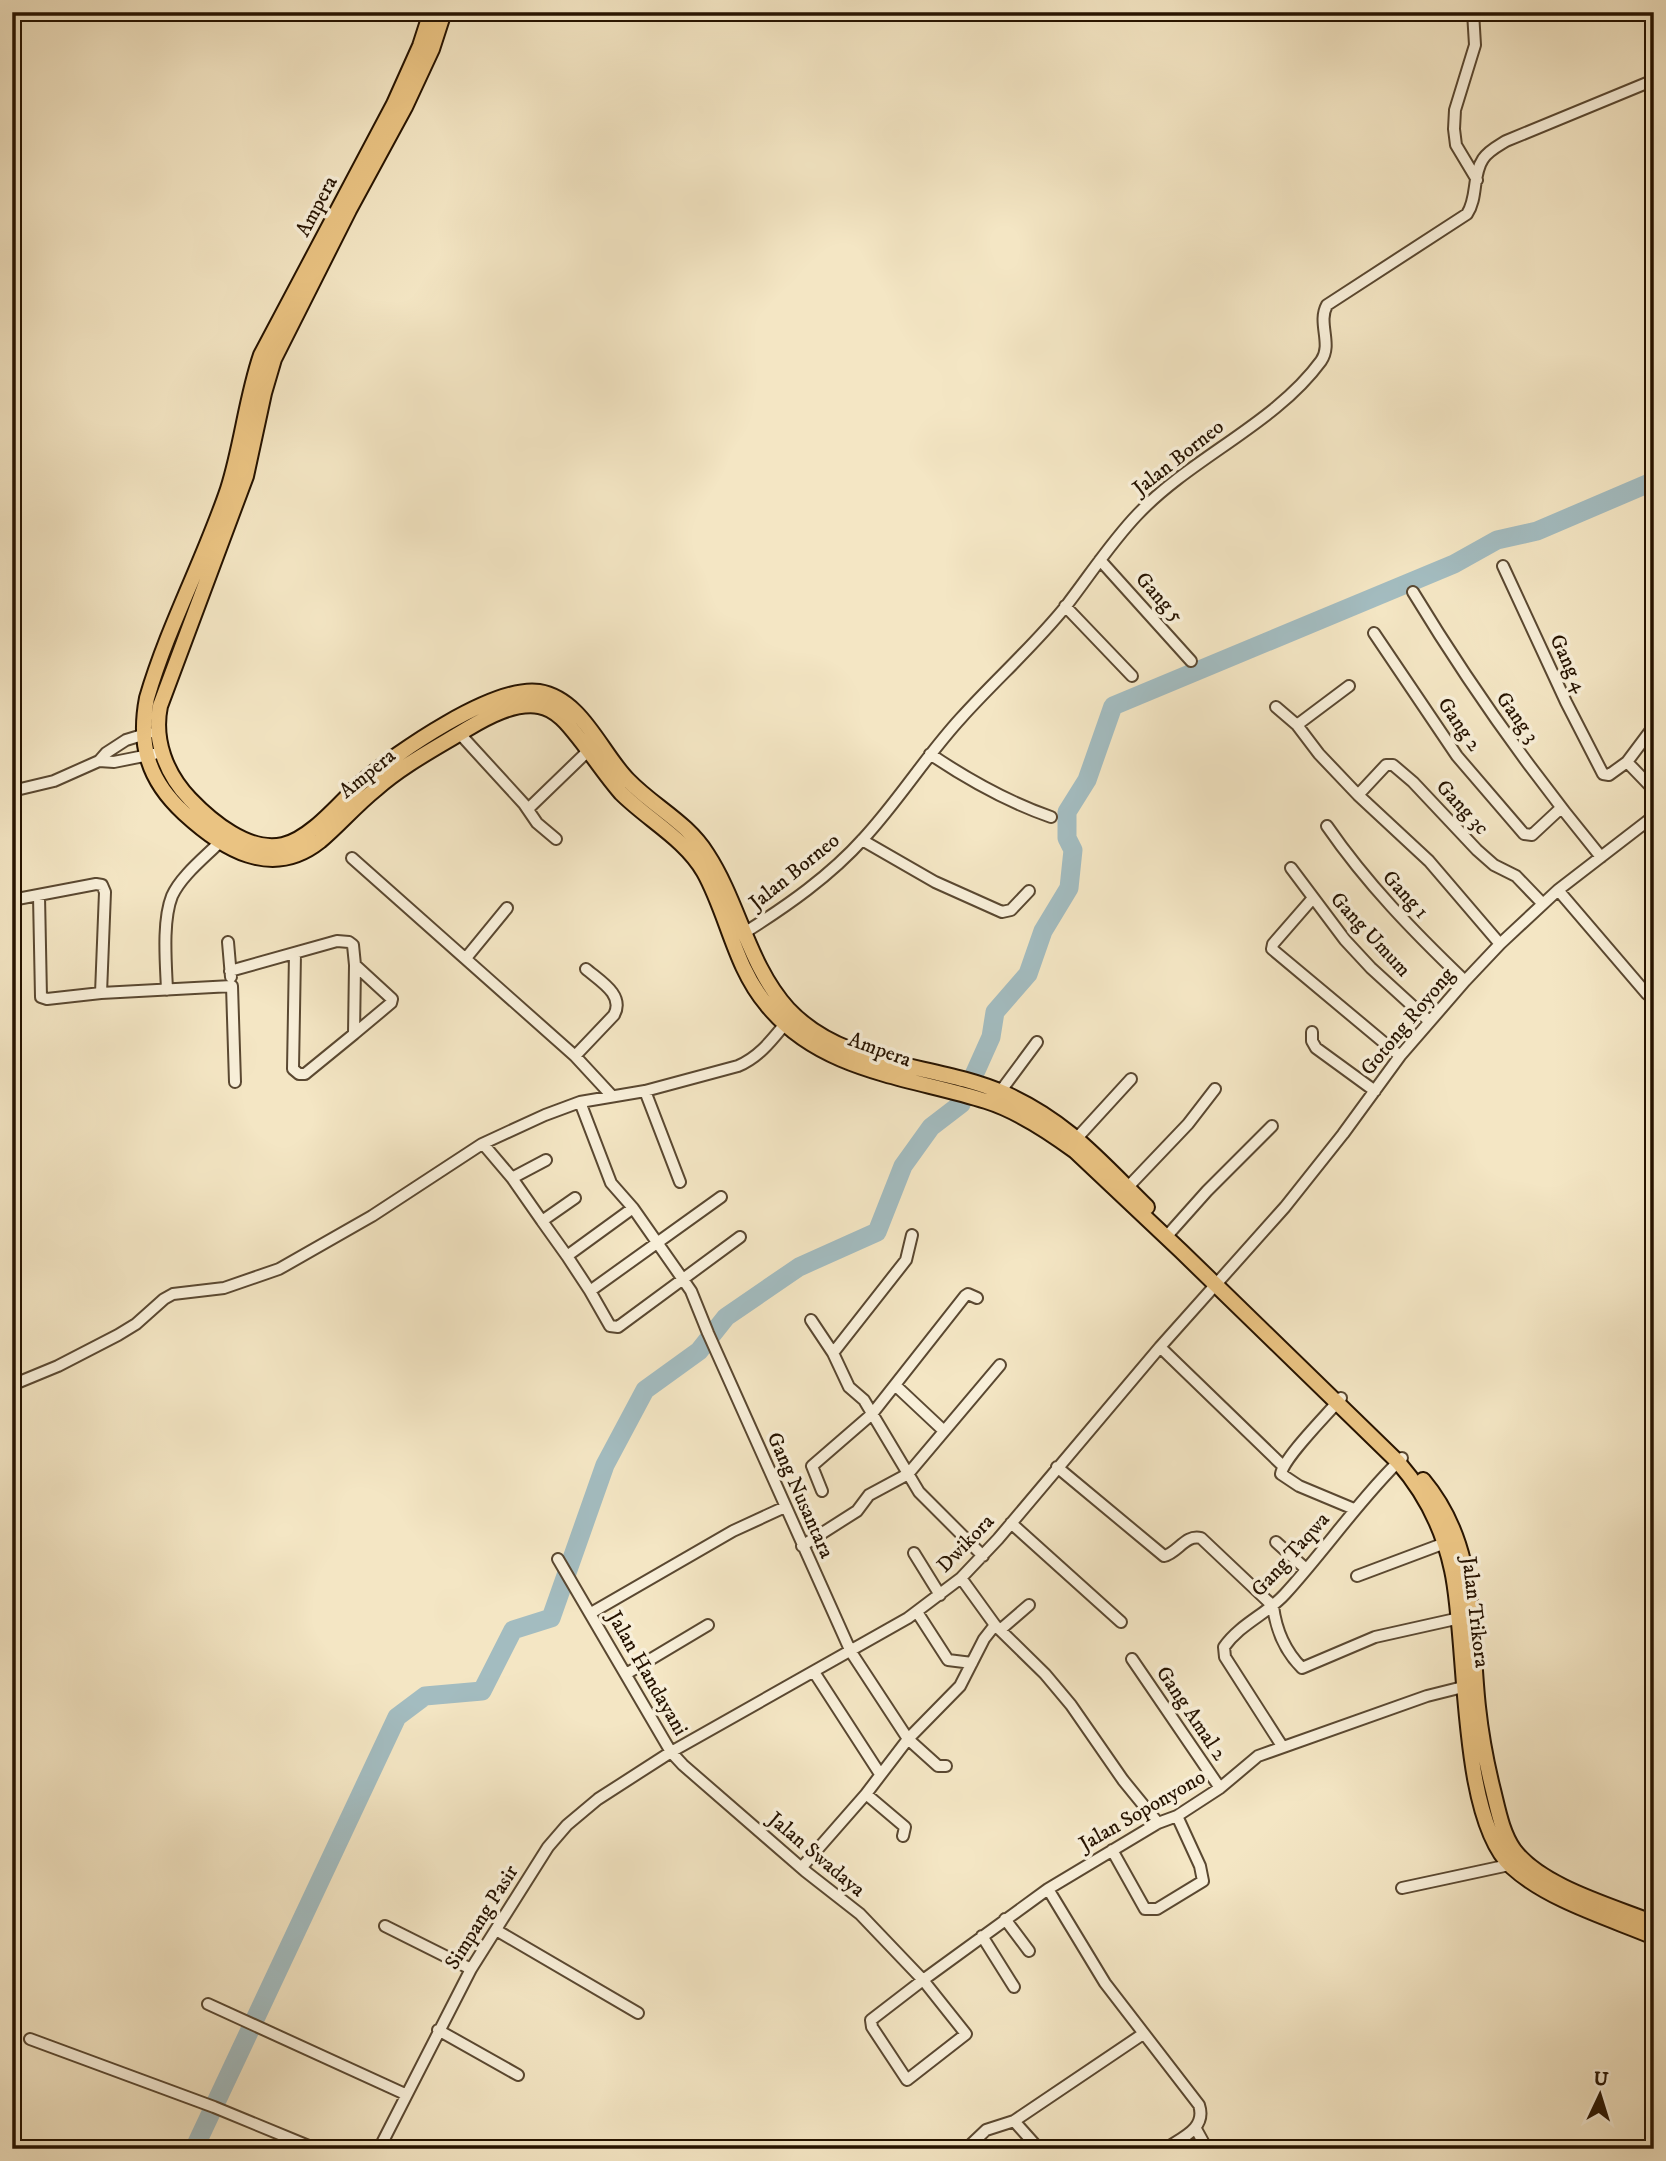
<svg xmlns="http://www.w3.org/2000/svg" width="1666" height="2161" viewBox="0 0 1666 2161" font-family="'IM FELL DW Pica',serif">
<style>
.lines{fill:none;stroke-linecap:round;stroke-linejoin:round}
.river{stroke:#a3bcc0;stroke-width:19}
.minor-casing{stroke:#5a4831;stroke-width:14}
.major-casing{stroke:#261300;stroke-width:18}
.minor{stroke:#f8efd9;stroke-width:10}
.major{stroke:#eac382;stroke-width:14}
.labels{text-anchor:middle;stroke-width:7;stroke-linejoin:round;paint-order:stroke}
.street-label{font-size:21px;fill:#261300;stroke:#f8efd9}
</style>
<rect width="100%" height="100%" fill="#f4e6c4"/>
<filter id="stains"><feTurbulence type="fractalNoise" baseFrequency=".00286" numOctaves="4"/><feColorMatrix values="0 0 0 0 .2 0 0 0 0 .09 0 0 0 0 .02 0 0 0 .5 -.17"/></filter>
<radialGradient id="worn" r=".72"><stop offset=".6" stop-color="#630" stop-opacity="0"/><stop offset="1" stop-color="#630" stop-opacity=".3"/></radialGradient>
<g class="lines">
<path class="river" d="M 194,2149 L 397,1717 L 425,1696 L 482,1691 L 513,1630 L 551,1618 L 605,1465 L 645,1390 L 699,1351 L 726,1317 L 799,1267 L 877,1232 L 903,1166 L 931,1127 L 961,1104 L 991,1037 L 995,1012 L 1028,974 L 1043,931 L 1069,888 L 1073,850 L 1067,838 L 1067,812 L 1087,780 L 1113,706 L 1454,564 L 1497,540 L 1537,531 L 1654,481"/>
<defs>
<path id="minor" d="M 1473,12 L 1475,45 L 1455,110 L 1454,129 L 1456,145 L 1477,180
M 1100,560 L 1191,661
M 1503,566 L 1566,702 L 1603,774 L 1609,775 L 1627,762 L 1654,726
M 1413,592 C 1470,686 1531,772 1601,857
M 1065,606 L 1132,676
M 1374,633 L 1457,756 L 1524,834 L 1532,835 L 1561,808
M 1276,707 L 1297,725 L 1319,754 L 1358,795 L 1429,861 L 1500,944
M 1297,725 L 1349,686
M 460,734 L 524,804 L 537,823 L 556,839
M 930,754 C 967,779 1008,802 1051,817
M 99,761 L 114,762 L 154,754
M 1627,762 L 1654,790
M 12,791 L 54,781 L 99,761 L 106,753 L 126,740 L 149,733
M 1358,795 L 1386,765 L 1393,765 L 1413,782 L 1477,850 L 1494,865 L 1516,876 L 1543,904
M 528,809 L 588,751
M 1327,826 C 1367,884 1414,932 1465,981
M 862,840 L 935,882 L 1002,912 L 1011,910 L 1029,891
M 352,858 L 575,1056 L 612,1096
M 1291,868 L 1345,940 L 1371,968 L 1429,1021
M 1558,890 L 1647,994
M 39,896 L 41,997 L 47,999 L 101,993 L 232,986 L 235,1082
M 1313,898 L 1273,944 L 1272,949 L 1400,1056
M 12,900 L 96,884 L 102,885 L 105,892 L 101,993
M 744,933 C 787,906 830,876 864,838 C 899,800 926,756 961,718 C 995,680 1034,646 1066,606 C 1090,575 1111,542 1138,514 C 1192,457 1275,424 1321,361 C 1333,344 1317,323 1327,305 L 1467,214 C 1478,198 1472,175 1483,159 C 1488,151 1498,146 1506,141 L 1654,80
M 228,942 L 231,977
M 466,958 L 507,908
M 230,971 L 337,941 L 349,942 L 353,945 L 355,965 L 354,1034 L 305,1074 L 299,1074 L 293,1069 L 295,954
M 167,990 C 166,964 162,921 172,896 C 181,876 204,858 220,842
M 1312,1032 L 1312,1041 L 1316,1048 L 1375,1091
M 354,1034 L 391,1003 L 392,999 L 355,965
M 575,1056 L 614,1015 C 625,995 600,981 586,969
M 645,1091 L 680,1182
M 1000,1092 L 1037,1042
M 580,1102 L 611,1183 L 633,1208 L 691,1291 L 708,1333 L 851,1652 L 908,1739 L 938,1766 L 946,1766
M 1077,1138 L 1131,1079
M 484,1145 L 512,1178 L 542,1221
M 512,1178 L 546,1160
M 1127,1188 L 1188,1124 L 1215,1089
M 721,1197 L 590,1291 L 610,1326 L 618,1327 L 740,1237
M 1166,1237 L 1207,1191 L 1272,1126
M 567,1256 L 542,1221 L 575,1198
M 590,1291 L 567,1256 L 633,1208
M 811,1320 L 833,1353 L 849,1387 L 864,1400 L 919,1492 L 983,1556
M 1160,1347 L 1283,1466
M 833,1353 L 906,1260 L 912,1235
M 12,1385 L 58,1366 L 118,1335 L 136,1324 L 164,1299 L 173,1294 L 224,1288 L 279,1269 L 372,1216 L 482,1144 L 545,1115 L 580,1102 L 645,1091 L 738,1066 C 759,1057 771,1041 785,1024
M 895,1385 L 944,1431
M 1341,1398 C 1328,1414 1284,1457 1281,1474 L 1299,1486 L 1354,1509
M 1057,1467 L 1164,1556 C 1178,1553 1185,1534 1201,1538 L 1273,1606 C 1276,1630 1285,1651 1302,1668 L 1375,1637 L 1460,1618
M 822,1491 L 812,1466 L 872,1414 L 965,1296 L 968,1294 L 977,1298
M 1011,1523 L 1121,1622
M 1276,1542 L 1306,1569
M 802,1546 L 857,1511 L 869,1495 L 908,1474 L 1000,1365
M 914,1553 L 940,1595
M 558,1559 L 671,1752 L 683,1765 L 805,1871 L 860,1914 L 923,1980 L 1048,1889 L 1158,1823 L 1177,1816 L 1220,1788 L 1258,1756 L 1427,1696 L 1463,1687
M 1357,1576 L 1445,1543
M 961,1578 L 995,1625 L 1045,1674 L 1071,1705 L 1123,1780 L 1158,1823
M 917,1612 L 948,1660 L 972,1663
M 591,1613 L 733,1531 L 785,1507
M 1000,1630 L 1029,1605
M 1132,1659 L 1220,1788
M 814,1672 L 880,1774
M 626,1674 L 708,1625
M 1282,1746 L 1225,1657 L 1224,1647 C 1240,1624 1267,1614 1285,1594 C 1326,1549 1359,1500 1402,1458
M 866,1794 L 905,1827 L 903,1836
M 1112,1850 L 1145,1909 L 1157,1909 L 1203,1881 L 1200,1866 L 1177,1816
M 802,1867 L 866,1794 L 908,1739 L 960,1686 L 984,1639 L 995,1625
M 1402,1888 L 1509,1865
M 1048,1889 L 1105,1983 L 1199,2105 C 1207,2129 1181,2138 1165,2149
M 1005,1919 L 1029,1951
M 385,1926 L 471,1969
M 496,1930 L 638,2013
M 982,1936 L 1014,1987
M 923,1980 L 966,2034 L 907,2080 L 872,2027 L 871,2020 Z
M 208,2004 L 405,2094
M 438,2030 L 518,2075
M 30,2039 L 214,2107 L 316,2149
M 1196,2129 L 1207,2149
M 379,2149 L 471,1969 L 548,1847 L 567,1825 L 598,1799 L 671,1752 L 908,1618 L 961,1578 L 998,1539 L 1160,1347 L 1285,1207 L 1343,1134 L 1400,1056 L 1465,981 L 1500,944 L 1558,890 L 1654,816
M 966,2149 L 986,2130 L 1014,2121
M 1039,2149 L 1014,2121 L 1143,2034"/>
<path id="major" d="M 431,12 L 420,46 L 394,104 L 261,355 C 246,399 242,445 228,489 C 204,560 168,626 147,698 C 138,745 148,780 184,813 C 222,848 271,880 320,841 C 339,825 356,805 376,789 C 403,765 436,748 467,729 C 487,717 514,702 539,706 C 558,709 571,728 582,742 C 595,759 607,777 621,793 C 648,820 685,839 704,872 C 728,915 734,966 767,1005 C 821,1072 910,1077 986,1101 C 1018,1111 1048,1131 1075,1151 L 1181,1251 L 1398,1462 C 1426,1494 1443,1528 1452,1570 C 1468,1641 1458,1817 1512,1867 C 1548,1900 1609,1918 1654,1937
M 444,12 L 432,49 L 405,107 L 349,210 L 274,359 L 264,393 L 246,476 L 160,706 C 153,740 166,774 190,799 C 211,821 249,853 283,845 C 311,839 341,801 362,782 C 396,753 494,685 539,692 C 582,699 601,753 628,780 C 654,807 687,822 707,854 C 739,903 748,965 788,1009 C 845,1070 935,1062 1006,1094 C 1068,1122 1100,1161 1147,1207
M 1423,1480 C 1479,1547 1469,1625 1478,1707 C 1481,1735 1486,1762 1493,1790 C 1498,1810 1502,1833 1514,1850 C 1542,1887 1612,1906 1654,1923"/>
</defs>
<use href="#minor" class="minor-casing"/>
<use href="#major" class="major-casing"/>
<use href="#minor" class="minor"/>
<use href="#major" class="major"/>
</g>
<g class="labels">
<g class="street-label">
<text transform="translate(316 206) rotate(-62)" y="7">Ampera</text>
<text transform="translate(1178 457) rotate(-38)" y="7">Jalan Borneo</text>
<text transform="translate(1160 597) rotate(48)" y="7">Gang 5</text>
<text transform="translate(1569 663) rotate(65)" y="7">Gang 4</text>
<text transform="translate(1518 717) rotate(54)" y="7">Gang 3</text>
<text transform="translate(1460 724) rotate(55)" y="7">Gang 2</text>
<text transform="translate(367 773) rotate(-39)" y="7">Ampera</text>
<text transform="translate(1463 807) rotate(47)" y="7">Gang 3c</text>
<text transform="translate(794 871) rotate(-39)" y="7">Jalan Borneo</text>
<text transform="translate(1406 894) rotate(47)" y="7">Gang 1</text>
<text transform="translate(1371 934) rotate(47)" y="7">Gang Umum</text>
<text transform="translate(1407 1021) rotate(-50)" y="7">Gotong Royong</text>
<text transform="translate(880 1049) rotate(20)" y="7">Ampera</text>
<text transform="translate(801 1495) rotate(66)" y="7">Gang Nusantara</text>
<text transform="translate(965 1543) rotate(-46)" y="7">Dwikora</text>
<text transform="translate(1290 1554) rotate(-48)" y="7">Gang Taqwa</text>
<text transform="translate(1476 1612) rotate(83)" y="7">Jalan Trikora</text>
<text transform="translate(648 1673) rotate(60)" y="7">Jalan Handayani</text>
<text transform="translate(1192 1713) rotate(56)" y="7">Gang Amal 2</text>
<text transform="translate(1142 1810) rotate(-30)" y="7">Jalan Soponyono</text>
<text transform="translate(817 1854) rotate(40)" y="7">Jalan Swadaya</text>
<text transform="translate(481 1917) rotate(-58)" y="7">Simpang Pasir</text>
</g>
</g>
<rect width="1666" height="2161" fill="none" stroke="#f4e6c4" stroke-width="42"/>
<rect x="14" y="14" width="1638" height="2133" fill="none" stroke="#261300" stroke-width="3.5"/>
<rect x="21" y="21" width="1624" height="2119" fill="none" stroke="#261300" stroke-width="2"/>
<g transform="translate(1600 2095) rotate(4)" stroke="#f8efd9" stroke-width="5" paint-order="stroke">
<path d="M0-5L12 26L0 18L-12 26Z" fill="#261300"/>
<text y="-10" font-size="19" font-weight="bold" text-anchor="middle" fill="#261300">U</text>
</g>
<rect width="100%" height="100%" filter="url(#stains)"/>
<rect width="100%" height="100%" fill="url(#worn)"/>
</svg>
